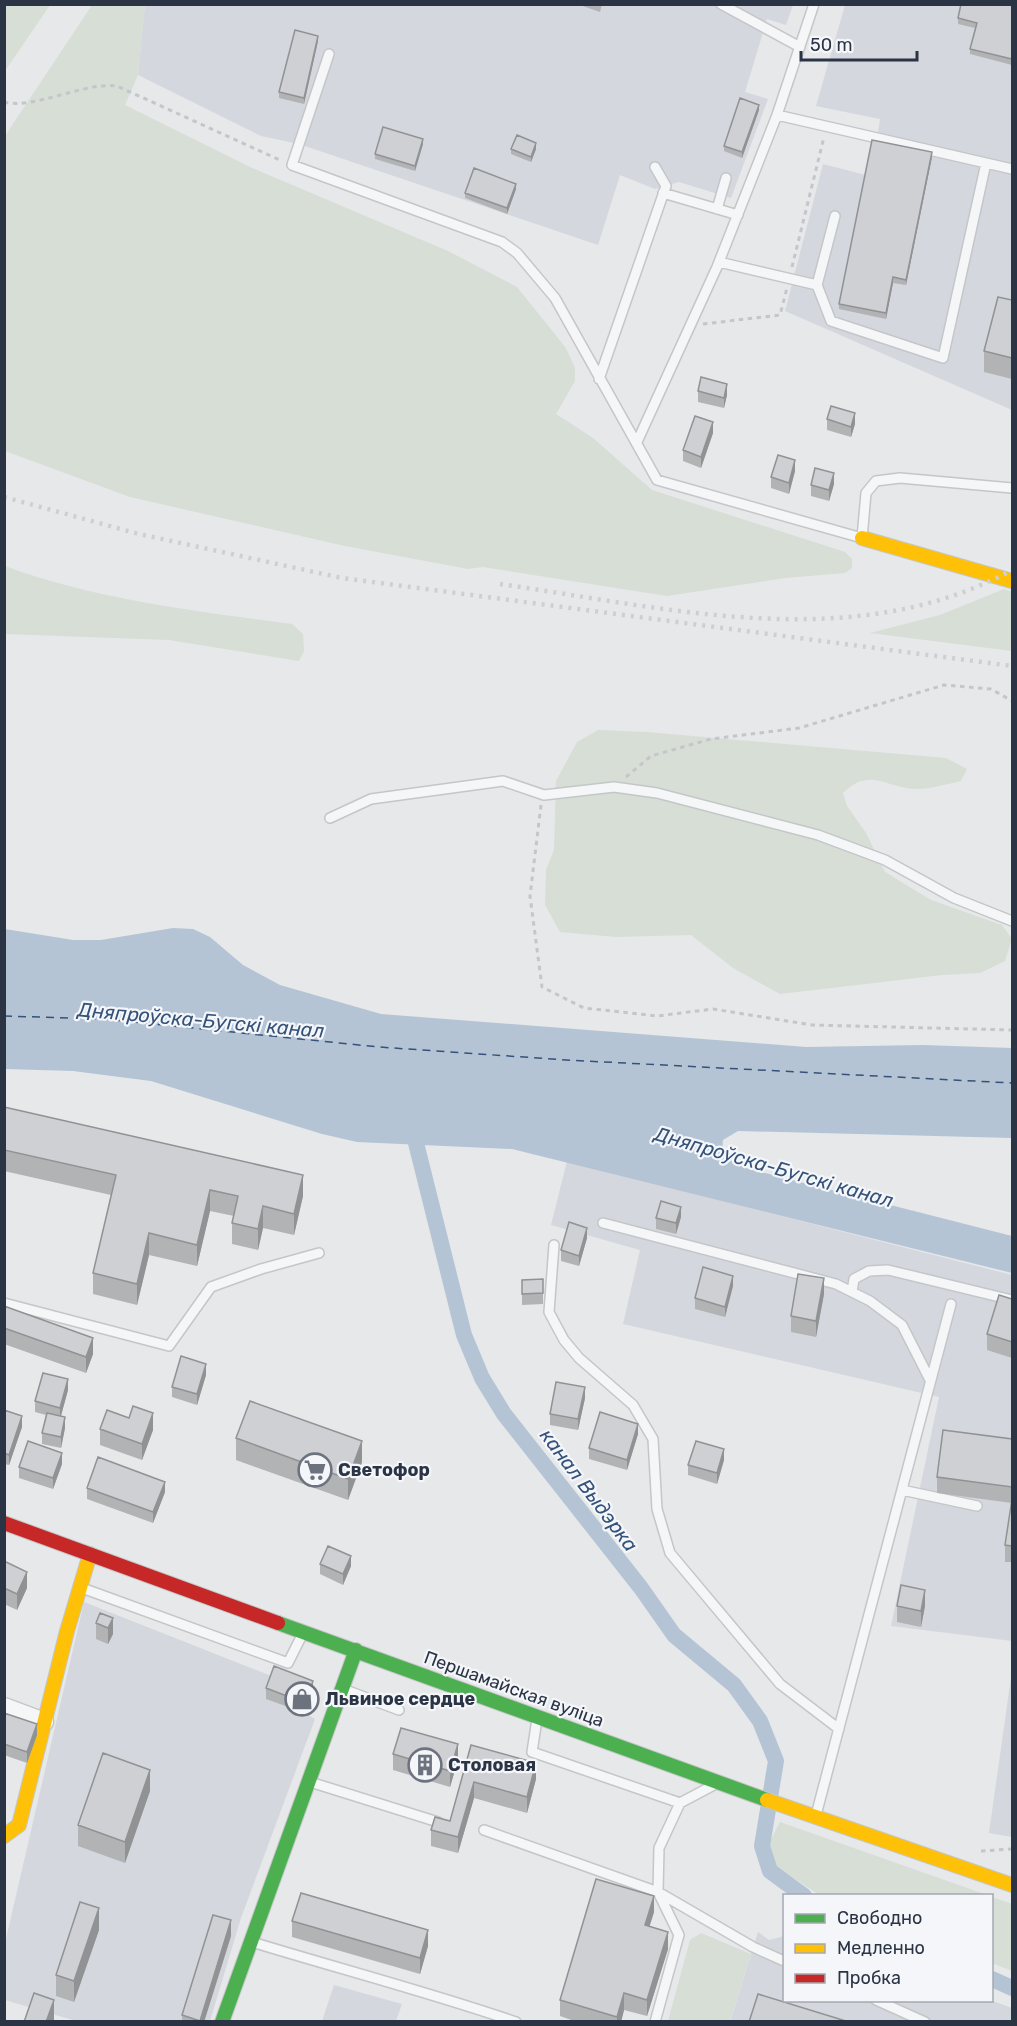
<svg xmlns="http://www.w3.org/2000/svg" width="1017" height="2026" viewBox="0 0 1017 2026" font-family="Rubik,sans-serif">
<style>
.built{fill:#d4d7dd}
.green{fill:#d6ded6}
.water{fill:#b4c4d5}
.lines{fill:none;stroke-linecap:round;stroke-linejoin:round}
.canal{stroke:#b4c4d5;stroke-width:16}
.ferry{stroke:#34527a;stroke-width:1.5;stroke-dasharray:8 6;stroke-linecap:butt}
.lane-casing{stroke:#c4c6c8;stroke-width:12}
.street-casing{stroke:#c4c6c8;stroke-width:21}
.fast-casing{stroke:#c4c6c8;stroke-width:16}
.slow-casing{stroke:#c4c6c8;stroke-width:16}
.jam-casing{stroke:#c4c6c8;stroke-width:16}
.path{stroke:#c5c6ca;stroke-width:3;stroke-dasharray:4.5 4.5;stroke-linecap:butt}
.lane{stroke:#f5f6f7;stroke-width:9}
.street{stroke:#f5f6f7;stroke-width:18}
.fast{stroke:#4caf50;stroke-width:14}
.slow{stroke:#ffc107;stroke-width:14}
.jam{stroke:#c62828;stroke-width:14}
.rail{stroke:#cecfd2;stroke-width:4.5;stroke-dasharray:3 6;stroke-linecap:butt}
.wall{fill:#b1b3b5}
.shaded-wall{fill:#909294}
.building{fill:#ced0d3;stroke:#909294;stroke-width:1.5}
.labels{text-anchor:middle;stroke-width:4.5;stroke-linejoin:round;paint-order:stroke}
.poi-label{font-size:18px;font-weight:bold;fill:#2b3445;stroke:#f4f6f9;text-anchor:start}
.street-label{font-size:18px;fill:#2b3445;stroke:#f4f6f9}
.water-label{font-size:20px;font-style:italic;fill:#34527a;stroke:#f4f6f9}
</style>
<rect width="100%" height="100%" fill="#e6e8ea"/>
<path class="built" d="M 145,5 L 793,5 L 786,25 L 767,19 L 745,92 L 768,99 L 731,198 L 679,182 L 655,189 L 620,175 L 598,245 L 299,144 L 261,136 L 138,75 Z
M 845,5 L 1012,5 L 1012,410 L 785,311 L 823,164 L 866,175 L 876,146 L 880,119 L 816,106 Z
M 567,1161 L 1012,1275 L 1012,1641 L 891,1626 L 939,1397 L 623,1324 L 640,1250 L 551,1225 Z
M 84,1602 L 274,1677 L 305,1713 L 315,1719 L 241,1918 L 210,2021 L 76,2021 L 5,2000 L 5,1943 Z
M 1012,1670 L 1012,1837 L 989,1833 Z
M 758,1932 L 769,1940 L 784,1936 L 784,2000 L 990,2000 L 1012,2008 L 1012,2022 L 730,2022 Z
M 334,1985 L 402,2004 L 396,2021 L 322,2021 Z"/>
<path class="green" d="M 5,4 L 50,5 L 5,71 L 4,5 Z
M 92,5 L 145,5 L 138,75 L 125,105 L 250,167 L 448,251 L 517,287 L 566,348 L 575,368 L 575,381 L 556,414 L 593,438 L 652,490 L 845,552 L 852,559 L 852,568 L 845,573 L 785,578 L 667,596 L 483,567 L 468,569 L 345,546 L 130,497 L 5,451 L 5,136 Z
M 5,566 C 97,600 195,611 292,624 L 303,634 L 304,651 L 299,661 L 169,640 L 5,634 Z
M 1004,589 L 1012,592 L 1012,651 L 870,633 L 940,615 Z
M 598,730 L 647,732 L 946,758 L 967,769 L 961,781 C 946,784 928,790 914,789 C 885,787 869,767 843,793 L 847,806 L 866,833 L 885,872 L 931,900 L 1002,925 L 1012,939 L 1005,961 L 980,973 L 942,975 L 780,994 L 733,968 L 691,935 L 616,937 L 560,932 L 545,905 L 546,870 L 554,850 L 556,781 L 577,742 Z
M 780,1822 L 987,1895 L 819,1895 L 776,1866 L 769,1843 Z
M 992,1897 L 1012,1904 L 1012,1971 L 992,1963 Z
M 701,1933 L 751,1954 L 730,2021 L 668,2021 L 690,1940 Z"/>
<path class="water" d="M 173,928 L 193,929 L 210,937 L 243,965 L 280,985 L 381,1014 L 806,1047 L 923,1045 L 1012,1048 L 1012,1138 L 738,1131 L 723,1140 C 720,1158 734,1162 749,1169 L 1012,1236 L 1012,1273 L 512,1149 L 357,1142 L 322,1134 L 151,1081 L 73,1071 L 5,1069 L 5,929 L 73,940 L 101,940 Z"/>
<g class="lines">
<path class="canal" d="M 411,1123 L 464,1335 L 482,1378 L 504,1414 L 641,1588 L 674,1635 L 734,1685 L 760,1721 L 776,1761 L 762,1846 L 770,1871 L 804,1896
M 992,1979 L 1012,1988"/>
<path class="ferry" d="M 4,1016 L 104,1019 L 379,1047 L 566,1060 L 1012,1083"/>
<defs>
<path id="lane" d="M 721,4 L 800,47
M 329,54 L 292,165 L 502,242 L 517,253 L 555,298 L 657,480 L 862,538 L 866,493 L 876,481 L 900,478 L 1012,488
M 777,115 L 1012,169
M 663,193 L 738,215
M 717,209 L 726,178
M 719,262 L 817,285 L 835,216
M 817,285 L 831,321 L 943,358 L 986,163
M 599,379 L 666,186 L 655,167
M 637,442 L 717,267 L 777,115 L 814,4
M 330,818 L 371,799 L 503,781 L 544,795 L 614,787 L 657,793 L 818,835 L 885,860 L 954,898 L 1012,921
M 603,1223 L 836,1284 L 870,1301 L 902,1325 L 930,1380
M 554,1245 L 549,1312 L 564,1340 L 579,1358 L 633,1405 L 653,1439 L 657,1509 L 670,1553 L 780,1684 L 839,1729
M 852,1292 L 854,1279 L 869,1271 L 888,1270 L 1012,1300
M 4,1303 L 169,1346 L 211,1287 L 261,1269 L 319,1253
M 902,1490 L 977,1506
M 82,1588 L 288,1663 L 302,1635
M 343,1689 L 399,1710
M 537,1719 L 532,1752 L 680,1803 L 712,1786
M 310,1782 L 438,1822
M 816,1815 L 951,1304
M 484,1830 L 658,1892 L 753,1947 L 784,1961
M 252,1942 C 340,1969 429,1992 516,2022
M 876,2000 L 925,2022
M 655,2022 L 679,1935 L 658,1892 L 659,1848 L 680,1803"/>
<path id="street" d="M 4,1707 L 44,1722"/>
<path id="fast" d="M 278,1623 L 767,1800
M 222,2022 L 356,1650"/>
<path id="slow" d="M 862,538 L 1012,581
M 767,1800 L 1012,1885
M 4,1836 L 19,1825 L 67,1631 L 90,1554"/>
<path id="jam" d="M 4,1523 L 278,1623"/>
</defs>
<use href="#lane" class="lane-casing"/>
<use href="#street" class="street-casing"/>
<use href="#fast" class="fast-casing"/>
<use href="#slow" class="slow-casing"/>
<use href="#jam" class="jam-casing"/>
<path class="path" d="M 4,102 C 34,110 82,82 117,86 L 282,161
M 792,267 L 824,137
M 703,324 L 780,315 L 787,288
M 626,777 L 651,756 L 711,739 L 799,728 L 944,685 L 991,689 L 1012,701
M 541,805 L 530,896 L 542,987 L 584,1008 L 657,1016 L 713,1009 L 812,1025 L 1012,1030
M 981,1851 L 1012,1849"/>
<use href="#lane" class="lane"/>
<use href="#street" class="street"/>
<use href="#fast" class="fast"/>
<use href="#slow" class="slow"/>
<use href="#jam" class="jam"/>
<path class="rail" d="M 4,497 L 139,534 L 342,578 L 1012,666
M 500,584 C 669,608 853,656 1012,570"/>
</g>
<path class="wall" d="M 577,4 L 602,4 L 600,12 Z
M 1012,4 L 1012,65 L 970,54 L 970,49 L 975,28 L 958,24 L 958,18 Z
M 318,41 L 304,104 L 279,98 L 279,92 Z
M 759,110 L 742,158 L 724,151 L 724,146 Z
M 423,144 L 415,171 L 375,159 L 375,154 Z
M 511,149 L 536,149 L 531,162 L 511,154 Z
M 932,157 L 906,285 L 893,283 L 886,319 L 839,309 L 839,304 Z
M 516,189 L 507,214 L 465,198 L 465,193 Z
M 1012,300 L 1012,379 L 984,372 L 984,351 Z
M 698,391 L 727,395 L 724,408 L 698,402 Z
M 827,419 L 855,424 L 851,437 L 827,430 Z
M 713,433 L 701,468 L 683,461 L 683,450 Z
M 795,471 L 789,494 L 771,488 L 771,477 Z
M 834,484 L 829,501 L 811,496 L 811,485 Z
M 4,1107 L 303,1196 L 294,1235 L 263,1228 L 258,1250 L 232,1244 L 232,1223 L 234,1216 L 210,1211 L 197,1266 L 149,1255 L 137,1305 L 93,1294 L 93,1273 L 111,1195 L 4,1171 Z
M 681,1217 L 676,1234 L 656,1229 L 656,1218 Z
M 587,1238 L 579,1266 L 561,1261 L 561,1250 Z
M 543,1279 L 543,1304 L 522,1305 L 522,1280 Z
M 733,1286 L 725,1317 L 695,1309 L 695,1298 Z
M 824,1294 L 816,1337 L 791,1332 L 791,1316 Z
M 1012,1299 L 1012,1358 L 987,1350 L 987,1334 Z
M 4,1306 L 93,1354 L 86,1373 L 4,1344 Z
M 206,1375 L 197,1405 L 172,1397 L 172,1387 Z
M 68,1390 L 61,1416 L 65,1428 L 61,1448 L 42,1444 L 42,1433 L 46,1415 L 35,1412 L 35,1401 Z
M 585,1398 L 578,1430 L 550,1425 L 550,1414 Z
M 4,1410 L 22,1427 L 9,1465 L 4,1464 Z
M 129,1418 L 153,1430 L 142,1460 L 100,1445 L 100,1429 Z
M 638,1434 L 627,1470 L 589,1459 L 589,1448 Z
M 236,1438 L 362,1462 L 348,1500 L 236,1460 Z
M 1012,1439 L 1012,1562 L 1005,1562 L 1005,1545 L 1012,1503 L 937,1493 L 937,1477 Z
M 724,1460 L 717,1484 L 688,1475 L 688,1465 Z
M 62,1464 L 53,1489 L 19,1478 L 19,1467 Z
M 87,1488 L 165,1492 L 153,1523 L 87,1499 Z
M 4,1561 L 27,1588 L 17,1610 L 4,1604 Z
M 320,1564 L 351,1566 L 343,1585 L 320,1574 Z
M 897,1606 L 925,1606 L 921,1627 L 897,1622 Z
M 113,1618 L 113,1634 L 108,1644 L 96,1639 L 96,1623 Z
M 266,1688 L 313,1692 L 305,1713 L 266,1699 Z
M 4,1713 L 37,1735 L 27,1763 L 4,1755 Z
M 471,1745 L 536,1779 L 527,1813 L 474,1798 L 458,1853 L 431,1846 L 431,1830 L 450,1821 Z
M 393,1754 L 458,1760 L 450,1787 L 393,1770 Z
M 150,1791 L 125,1863 L 78,1846 L 78,1825 Z
M 654,1912 L 649,1927 L 668,1949 L 647,2016 L 624,2010 L 621,2022 L 577,2022 L 560,2016 L 560,2000 Z
M 292,1921 L 428,1946 L 420,1974 L 292,1937 Z
M 99,1930 L 74,2002 L 56,1996 L 56,1975 Z
M 231,1936 L 204,2022 L 182,2022 L 182,2015 Z"/>
<path class="shaded-wall" d="M 318,36 L 318,41 L 304,104 L 304,98 Z
M 759,105 L 759,110 L 742,158 L 742,152 Z
M 423,139 L 423,144 L 415,171 L 415,166 Z
M 536,143 L 536,149 L 531,162 L 531,157 Z
M 932,152 L 932,157 L 906,285 L 906,280 Z
M 516,184 L 516,189 L 507,214 L 507,208 Z
M 893,277 L 893,283 L 886,319 L 886,313 Z
M 727,384 L 727,395 L 724,408 L 724,398 Z
M 855,413 L 855,424 L 851,437 L 851,427 Z
M 713,422 L 713,433 L 701,468 L 701,457 Z
M 795,460 L 795,471 L 789,494 L 789,483 Z
M 834,473 L 834,484 L 829,501 L 829,490 Z
M 303,1175 L 303,1196 L 294,1235 L 294,1214 Z
M 210,1190 L 210,1211 L 197,1266 L 197,1245 Z
M 263,1206 L 263,1228 L 258,1250 L 258,1229 Z
M 681,1207 L 681,1217 L 676,1234 L 676,1223 Z
M 587,1228 L 587,1238 L 579,1266 L 579,1256 Z
M 149,1233 L 149,1255 L 137,1305 L 137,1284 Z
M 733,1276 L 733,1286 L 725,1317 L 725,1307 Z
M 824,1278 L 824,1294 L 816,1337 L 816,1321 Z
M 93,1338 L 93,1354 L 86,1373 L 86,1357 Z
M 206,1364 L 206,1375 L 197,1405 L 197,1394 Z
M 68,1379 L 68,1390 L 60,1419 L 60,1408 Z
M 585,1387 L 585,1398 L 578,1430 L 578,1419 Z
M 153,1413 L 153,1430 L 142,1460 L 142,1444 Z
M 22,1416 L 22,1427 L 9,1465 L 9,1455 Z
M 65,1417 L 65,1428 L 61,1448 L 61,1437 Z
M 638,1424 L 638,1434 L 627,1470 L 627,1460 Z
M 362,1441 L 362,1462 L 348,1500 L 348,1479 Z
M 724,1449 L 724,1460 L 717,1484 L 717,1473 Z
M 62,1453 L 62,1464 L 53,1489 L 53,1478 Z
M 165,1482 L 165,1492 L 153,1523 L 153,1512 Z
M 351,1556 L 351,1566 L 343,1585 L 343,1574 Z
M 27,1572 L 27,1588 L 17,1610 L 17,1594 Z
M 925,1590 L 925,1606 L 921,1627 L 921,1611 Z
M 113,1618 L 113,1634 L 108,1644 L 108,1628 Z
M 313,1681 L 313,1692 L 305,1713 L 305,1703 Z
M 37,1724 L 37,1735 L 27,1763 L 27,1752 Z
M 458,1744 L 458,1760 L 450,1787 L 450,1771 Z
M 536,1763 L 536,1779 L 527,1813 L 527,1797 Z
M 150,1770 L 150,1791 L 125,1863 L 125,1842 Z
M 474,1782 L 474,1798 L 458,1853 L 458,1837 Z
M 654,1896 L 654,1912 L 645,1941 L 645,1925 Z
M 99,1908 L 99,1930 L 74,2002 L 74,1981 Z
M 231,1920 L 231,1936 L 204,2022 L 200,2022 Z
M 428,1930 L 428,1946 L 420,1974 L 420,1958 Z
M 668,1932 L 668,1949 L 647,2016 L 647,2000 Z
M 624,1993 L 624,2010 L 621,2022 L 617,2022 L 617,2017 Z
M 54,2000 L 54,2022 L 46,2022 Z"/>
<path class="building" d="M 961,4 L 1012,4 L 1012,59 L 970,49 L 977,23 L 958,18 Z
M 295,30 L 318,36 L 304,98 L 279,92 Z
M 740,98 L 759,105 L 742,152 L 724,146 Z
M 383,127 L 423,139 L 415,166 L 375,154 Z
M 517,135 L 536,143 L 531,157 L 511,149 Z
M 872,140 L 932,152 L 906,280 L 893,277 L 886,313 L 839,304 Z
M 474,168 L 516,184 L 507,208 L 465,193 Z
M 998,297 L 1012,300 L 1012,358 L 984,351 Z
M 701,377 L 727,384 L 724,398 L 698,391 Z
M 831,406 L 855,413 L 851,427 L 827,419 Z
M 695,416 L 713,422 L 701,457 L 683,450 Z
M 778,455 L 795,460 L 789,483 L 771,477 Z
M 815,468 L 834,473 L 829,490 L 811,485 Z
M 4,1107 L 303,1175 L 294,1214 L 263,1206 L 258,1229 L 232,1223 L 238,1196 L 210,1190 L 197,1245 L 149,1233 L 137,1284 L 93,1273 L 116,1175 L 4,1150 Z
M 661,1201 L 681,1207 L 676,1223 L 656,1218 Z
M 569,1222 L 587,1228 L 579,1256 L 561,1250 Z
M 703,1267 L 733,1276 L 725,1307 L 695,1298 Z
M 798,1274 L 824,1278 L 816,1321 L 791,1316 Z
M 543,1279 L 543,1293 L 522,1294 L 522,1280 Z
M 999,1295 L 1012,1299 L 1012,1342 L 987,1334 Z
M 4,1306 L 93,1338 L 86,1357 L 4,1328 Z
M 181,1356 L 206,1364 L 197,1394 L 172,1387 Z
M 43,1373 L 68,1379 L 60,1408 L 35,1401 Z
M 556,1382 L 585,1387 L 578,1419 L 550,1414 Z
M 250,1401 L 362,1441 L 348,1479 L 236,1438 Z
M 133,1406 L 153,1413 L 142,1444 L 100,1429 L 107,1410 L 129,1418 Z
M 4,1410 L 22,1416 L 9,1455 L 4,1453 Z
M 600,1412 L 638,1424 L 627,1460 L 589,1448 Z
M 47,1413 L 65,1417 L 61,1437 L 42,1433 Z
M 943,1430 L 1012,1439 L 1012,1487 L 937,1477 Z
M 28,1441 L 62,1453 L 53,1478 L 19,1467 Z
M 696,1441 L 724,1449 L 717,1473 L 688,1465 Z
M 98,1457 L 165,1482 L 153,1512 L 87,1488 Z
M 1012,1499 L 1012,1546 L 1005,1545 Z
M 328,1546 L 351,1556 L 343,1574 L 320,1564 Z
M 4,1561 L 27,1572 L 17,1594 L 4,1588 Z
M 901,1585 L 925,1590 L 921,1611 L 897,1606 Z
M 100,1613 L 113,1618 L 108,1628 L 96,1623 Z
M 274,1666 L 313,1681 L 305,1703 L 266,1688 Z
M 4,1713 L 37,1724 L 27,1752 L 4,1744 Z
M 401,1728 L 458,1744 L 450,1771 L 393,1754 Z
M 471,1745 L 536,1763 L 527,1797 L 474,1782 L 458,1837 L 431,1830 L 435,1817 L 450,1821 Z
M 103,1753 L 150,1770 L 125,1842 L 78,1825 Z
M 596,1879 L 654,1896 L 645,1925 L 668,1932 L 647,2000 L 624,1993 L 617,2017 L 560,2000 Z
M 301,1893 L 428,1930 L 420,1958 L 292,1921 Z
M 80,1902 L 99,1908 L 74,1981 L 56,1975 Z
M 213,1915 L 231,1920 L 200,2021 L 182,2015 Z
M 34,1993 L 54,2000 L 46,2022 L 24,2022 Z
M 758,1994 L 849,2022 L 749,2022 Z"/>
<defs>
<symbol id="supermarket-ring" viewBox="-11 -11 22 22"><circle r="9.5" fill="#f4f6f9" stroke="#6c737f" stroke-width="1.5"/><path d="M-6-5.5h2.5l.6 2H6L4.5 2H-2.5L-4.4-4H-6ZM-1.5 3.2a1.3 1.3 0 1 0 .1 0ZM3 3.2a1.3 1.3 0 1 0 .1 0Z" fill="#6c737f"/></symbol>
<symbol id="shop-ring" viewBox="-11 -11 22 22"><circle r="9.5" fill="#f4f6f9" stroke="#6c737f" stroke-width="1.5"/><path d="M-5-2.5h2.3a2.7 3.5 0 0 1 5.4 0H5L5.5 6h-11ZM-1.5-2.5h3a1.5 2.3 0 0 0-3 0Z" fill="#6c737f"/></symbol>
<symbol id="building-ring" viewBox="-11 -11 22 22"><circle r="9.5" fill="#f4f6f9" stroke="#6c737f" stroke-width="1.5"/><path d="M-4-6H4V6H1V3H-1V6H-4ZM-2.5-4.3h1.7v1.8h-1.7ZM.8-4.3h1.7v1.8H.8ZM-2.5-1h1.7V.8h-1.7ZM.8-1h1.7V.8H.8Z" fill="#6c737f"/></symbol>
</defs>
<g fill-rule="evenodd">
<use href="#supermarket-ring" x="296" y="1451" width="38" height="38"/>
<use href="#shop-ring" x="283" y="1680" width="38" height="38"/>
<use href="#building-ring" x="406" y="1746" width="38" height="38"/>
</g>
<g class="labels">
<g class="poi-label">
<text x="338" y="1476">Светофор</text>
<text x="325" y="1705">Львиное сердце</text>
<text x="448" y="1771">Столовая</text>
</g>
<g class="street-label">
<text transform="translate(514 1689) rotate(20)" y="6">Першамайская вуліца</text>
</g>
<g class="water-label">
<text transform="translate(201 1020) rotate(5)" y="7">Дняпроўска-Бугскі канал</text>
<text transform="translate(774 1167) rotate(16)" y="7">Дняпроўска-Бугскі канал</text>
<text transform="translate(589 1490) rotate(53)" y="7">канал Выдэрка</text>
</g>
</g>
<rect width="1017" height="2026" fill="none" stroke="#2b3445" stroke-width="12"/>
<rect x="783" y="1894" width="210" height="108" fill="#f4f6f9" stroke="#a4a8b1" stroke-width="1.5"/>
<rect x="795" y="1914" width="30" height="9" fill="#4caf50" stroke="#a4a8b1" stroke-width="1.5"/>
<text x="837" y="1924" font-size="18" fill="#2b3445">Свободно</text>
<rect x="795" y="1944" width="30" height="9" fill="#ffc107" stroke="#a4a8b1" stroke-width="1.5"/>
<text x="837" y="1954" font-size="18" fill="#2b3445">Медленно</text>
<rect x="795" y="1974" width="30" height="9" fill="#c62828" stroke="#a4a8b1" stroke-width="1.5"/>
<text x="837" y="1984" font-size="18" fill="#2b3445">Пробка</text>
<path d="M801 51v9h116v-9" fill="none" stroke="#2b3445" stroke-width="3"/>
<text x="810" y="51" font-size="18" fill="#2b3445" stroke="#f4f6f9" stroke-width="4.5" paint-order="stroke">50 m</text>
</svg>
